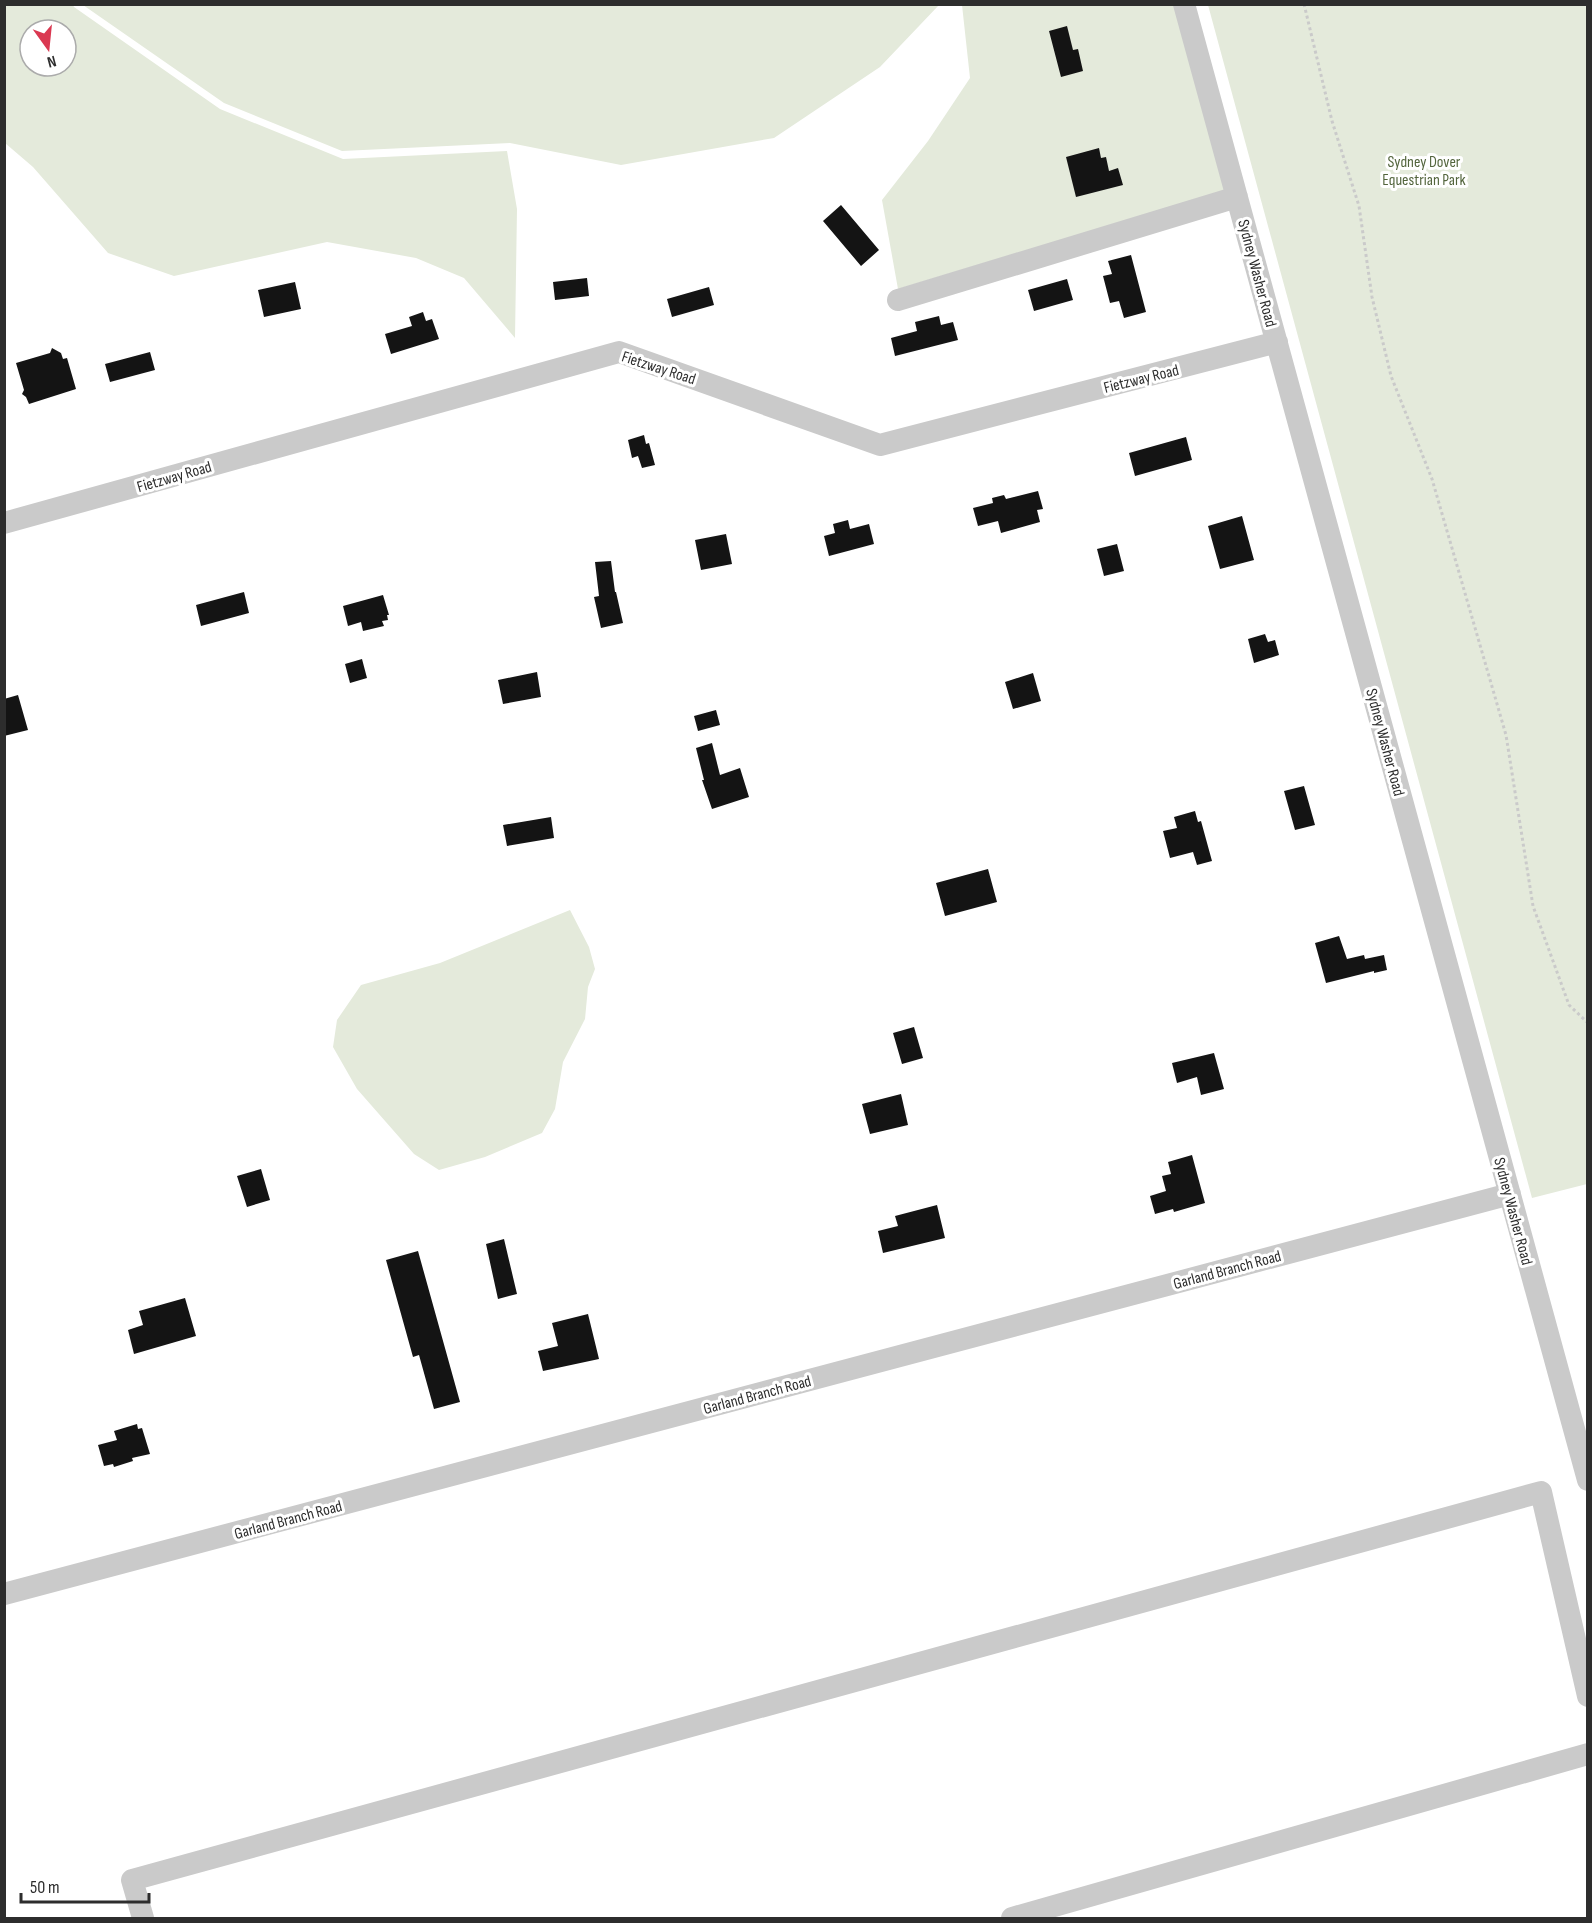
<svg xmlns="http://www.w3.org/2000/svg" width="1592" height="1923" viewBox="0 0 1592 1923" font-family="'Sofia Sans Condensed',sans-serif">
<style>
.green{fill:#e4eadb;fill-rule:evenodd}
.building{fill:#141414}
.lines{fill:none;stroke-linecap:round;stroke-linejoin:round}
.path{stroke:#cacaca;stroke-width:3;stroke-dasharray:3 3;stroke-linecap:butt}
.minor{stroke:#cacaca;stroke-width:22}
.labels{text-anchor:middle;stroke-width:6;stroke-linejoin:round;paint-order:stroke}
.park-label{font-size:16px;fill:#53653d;stroke:#fff}
.street-label{font-size:16px;fill:#2d2d2d;stroke:#fff}
</style>
<rect width="100%" height="100%" fill="#fff"/>
<path class="green" d="M 4,5 L 73,5 L 74,7 L 220,109 L 343,159 L 507,151 L 517,209 L 515,338 L 464,278 L 416,258 L 327,242 L 174,276 L 108,253 L 33,167 L 5,143 ZM 30,30 L 66,30 L 66,66 L 30,66 Z
M 83,5 L 939,5 L 880,67 L 774,138 L 621,165 L 510,143 L 342,151 L 224,103 Z
M 962,5 L 1175,5 L 1226,190 L 898,289 L 882,200 L 928,141 L 970,78 Z
M 1208,5 L 1587,5 L 1587,1184 L 1532,1198 Z
M 570,910 L 589,947 L 595,969 L 588,987 L 585,1019 L 563,1062 L 555,1109 L 542,1133 L 485,1157 L 439,1170 L 414,1154 L 357,1089 L 333,1047 L 337,1020 L 361,985 L 440,963 Z"/>
<path class="building" d="M 1067,26 L 1073,50 L 1078,49 L 1083,71 L 1061,77 L 1049,31 Z
M 1099,148 L 1101,158 L 1106,157 L 1109,171 L 1118,168 L 1123,185 L 1076,197 L 1066,157 Z
M 841,205 L 879,250 L 861,266 L 823,221 Z
M 1131,255 L 1146,312 L 1124,318 L 1119,301 L 1110,303 L 1103,276 L 1112,274 L 1108,261 Z
M 587,278 L 589,296 L 555,300 L 553,282 Z
M 1067,279 L 1073,300 L 1034,311 L 1028,290 Z
M 295,282 L 301,309 L 264,317 L 258,290 Z
M 709,287 L 714,305 L 672,317 L 667,299 Z
M 423,312 L 426,321 L 432,319 L 439,339 L 391,354 L 385,334 L 412,326 L 409,317 Z
M 939,316 L 941,325 L 953,322 L 958,340 L 895,356 L 891,338 L 917,331 L 915,322 Z
M 52,348 L 61,353 L 63,359 L 67,358 L 76,389 L 29,404 L 26,397 L 22,394 L 24,390 L 16,363 L 50,353 Z
M 150,352 L 155,370 L 110,382 L 105,364 Z
M 644,435 L 646,444 L 649,443 L 655,465 L 642,468 L 638,456 L 632,458 L 628,440 Z
M 1186,437 L 1192,460 L 1135,476 L 1129,453 Z
M 1038,491 L 1043,509 L 1037,510 L 1040,522 L 1001,533 L 998,521 L 978,526 L 973,508 L 993,503 L 992,498 L 1004,495 L 1006,499 Z
M 1242,516 L 1254,560 L 1220,569 L 1208,526 Z
M 848,520 L 850,529 L 869,524 L 874,544 L 829,556 L 824,536 L 835,533 L 833,524 Z
M 726,534 L 732,564 L 701,570 L 695,540 Z
M 1117,544 L 1124,571 L 1104,576 L 1097,549 Z
M 611,561 L 615,592 L 616,592 L 623,623 L 601,628 L 594,597 L 599,596 L 595,562 Z
M 244,592 L 249,613 L 201,626 L 196,605 Z
M 383,595 L 389,615 L 387,615 L 388,620 L 382,621 L 384,626 L 363,631 L 361,622 L 348,626 L 343,606 Z
M 1265,634 L 1268,642 L 1275,640 L 1279,655 L 1254,663 L 1248,639 Z
M 362,659 L 367,678 L 350,683 L 345,664 Z
M 537,672 L 541,697 L 503,704 L 498,680 Z
M 1033,673 L 1041,701 L 1013,709 L 1005,682 Z
M 18,695 L 28,730 L 4,736 L 4,699 Z
M 716,710 L 720,725 L 698,731 L 694,716 Z
M 712,743 L 720,775 L 740,768 L 749,797 L 712,809 L 702,780 L 704,780 L 696,748 Z
M 1304,786 L 1315,825 L 1295,830 L 1284,791 Z
M 1195,811 L 1198,822 L 1201,821 L 1212,861 L 1197,865 L 1193,852 L 1170,858 L 1163,831 L 1177,828 L 1174,817 Z
M 551,817 L 554,838 L 507,846 L 503,825 Z
M 988,869 L 997,902 L 945,916 L 936,883 Z
M 1339,936 L 1347,959 L 1364,955 L 1365,959 L 1384,955 L 1387,970 L 1374,973 L 1374,971 L 1326,983 L 1315,943 Z
M 914,1027 L 923,1058 L 902,1064 L 893,1033 Z
M 1214,1053 L 1224,1089 L 1201,1095 L 1197,1077 L 1177,1083 L 1172,1063 Z
M 901,1094 L 908,1125 L 870,1134 L 862,1104 Z
M 1192,1155 L 1205,1203 L 1174,1212 L 1173,1209 L 1155,1214 L 1150,1196 L 1166,1191 L 1162,1176 L 1171,1174 L 1168,1162 Z
M 261,1169 L 270,1200 L 247,1207 L 237,1176 Z
M 937,1205 L 945,1238 L 883,1253 L 878,1231 L 898,1226 L 895,1216 Z
M 504,1239 L 517,1294 L 498,1299 L 486,1244 Z
M 418,1251 L 460,1402 L 434,1409 L 419,1355 L 413,1357 L 386,1260 Z
M 185,1298 L 196,1336 L 134,1354 L 128,1330 L 143,1325 L 139,1311 Z
M 588,1314 L 599,1359 L 543,1371 L 538,1351 L 558,1346 L 552,1323 Z
M 137,1424 L 138,1429 L 142,1428 L 150,1454 L 132,1458 L 133,1461 L 114,1467 L 113,1464 L 104,1466 L 98,1445 L 117,1440 L 114,1431 Z"/>
<g class="lines">
<path class="path" d="M 1304,4 L 1332,121 L 1359,206 L 1372,297 L 1391,376 L 1432,479 L 1506,735 L 1533,906 L 1569,1005 L 1588,1023"/>
<path class="minor" d="M 1184,4 L 1588,1480
M 898,300 L 1237,197
M 4,523 L 619,352 L 880,445 L 1277,342
M 4,1594 L 1510,1194
M 143,1918 L 132,1880 L 1541,1492 L 1588,1696
M 1012,1918 L 1588,1754"/>
</g>
<g class="labels">
<g class="park-label">
<text x="1424" y="167">Sydney Dover<tspan x="1424" dy="18">Equestrian Park</tspan></text>
</g>
<g class="street-label">
<text transform="translate(1258 273) rotate(75)" y="6">Sydney Washer Road</text>
<text transform="translate(659 367) rotate(18)" y="6">Fietzway Road</text>
<text transform="translate(1141 378) rotate(-14)" y="6">Fietzway Road</text>
<text transform="translate(174 476) rotate(-16)" y="6">Fietzway Road</text>
<text transform="translate(1386 742) rotate(75)" y="6">Sydney Washer Road</text>
<text transform="translate(1514 1211) rotate(75)" y="6">Sydney Washer Road</text>
<text transform="translate(1227 1269) rotate(-15)" y="6">Garland Branch Road</text>
<text transform="translate(757 1394) rotate(-15)" y="6">Garland Branch Road</text>
<text transform="translate(288 1519) rotate(-15)" y="6">Garland Branch Road</text>
</g>
</g>
<rect width="1592" height="1923" fill="none" stroke="#2d2d2d" stroke-width="12"/>
<g transform="translate(48 48) rotate(165)"><circle r="28" fill="#ffffff" stroke="#ababab" stroke-width="1.5"/>
<path d="M0-4.5L10 22L0 15L-10 22Z" fill="#da3851"/>
<text y="-9" font-size="16" font-weight="bold" text-anchor="middle" fill="#2d2d2d">N</text>
</g>
<path d="M21 1893v9h128v-9" fill="none" stroke="#2d2d2d" stroke-width="3"/>
<text x="30" y="1893" font-size="18" fill="#2d2d2d" stroke="#ffffff" stroke-width="4.5" paint-order="stroke">50 m</text>
</svg>
